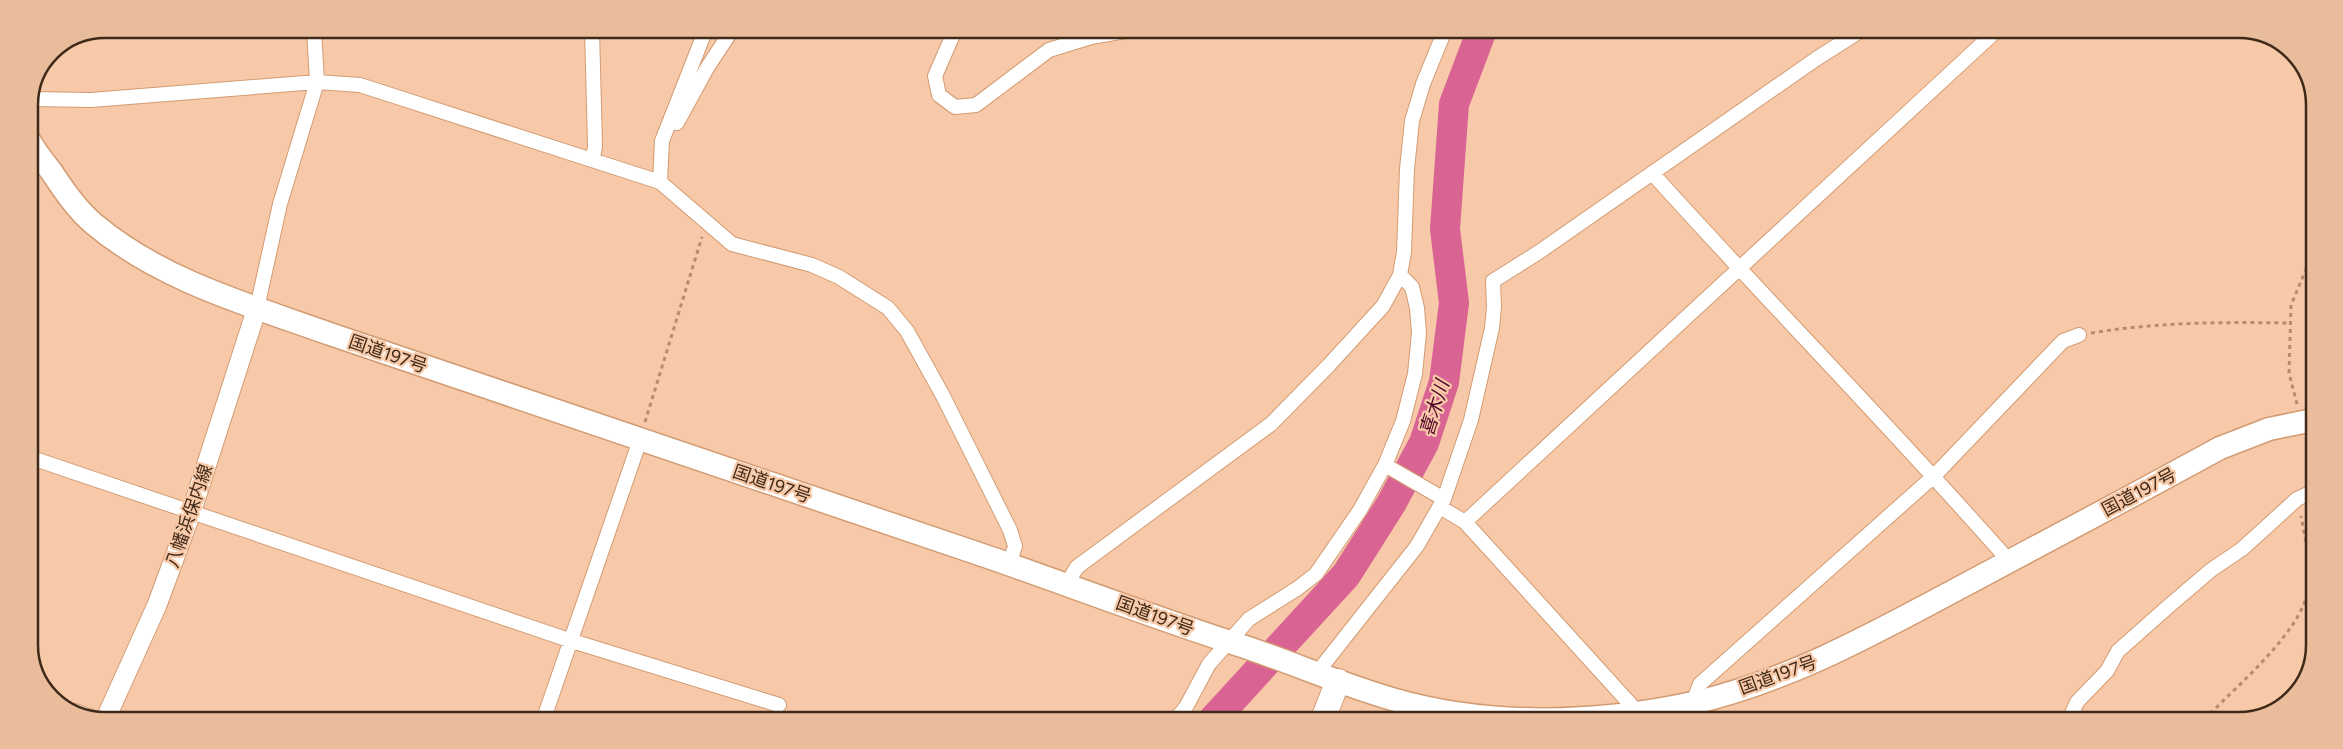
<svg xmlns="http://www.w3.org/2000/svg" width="2343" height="749" viewBox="0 0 2343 749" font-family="Figtree,'Noto Sans JP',sans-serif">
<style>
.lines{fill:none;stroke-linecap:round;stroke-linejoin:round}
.river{stroke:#d96393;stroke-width:30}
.minor-casing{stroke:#d29b72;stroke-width:16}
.secondary-casing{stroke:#d29b72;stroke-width:21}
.trunk-casing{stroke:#d29b72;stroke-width:25}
.motorway-casing{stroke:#d29b72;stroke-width:26}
.path{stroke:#b38d72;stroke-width:3;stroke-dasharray:4 4;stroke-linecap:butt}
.minor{stroke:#fff;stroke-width:14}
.secondary{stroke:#fff;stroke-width:19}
.trunk{stroke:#fff;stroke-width:22}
.motorway{stroke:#fff;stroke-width:24}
.labels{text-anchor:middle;stroke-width:4.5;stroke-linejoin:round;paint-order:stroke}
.street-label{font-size:18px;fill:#3f2918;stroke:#f8c9a8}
.water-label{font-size:19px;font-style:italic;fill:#50032a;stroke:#f8c9a8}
.rim{fill:none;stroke:#3f2918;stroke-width:2.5}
</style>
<rect width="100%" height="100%" fill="#f8c9a8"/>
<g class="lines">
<path class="river" d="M 1214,719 L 1346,575 L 1391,504 L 1424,443 L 1444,382 L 1454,303 L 1445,229 L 1454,104 L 1482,30"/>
<defs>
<path id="minor" d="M 592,29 L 595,146 L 593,159
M 958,30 L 952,37 L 935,76 L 939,95 L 955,107 L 976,105 L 1049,50 L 1091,37 L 1131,30
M 31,99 L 91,100 L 317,82 L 360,85 L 660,182 L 732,244 L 812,265 L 839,277 L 888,308 L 907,331 L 943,396 L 1010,530 L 1015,546 L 1009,565
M 677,123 L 707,68 L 732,30
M 1652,173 C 1770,304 1893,429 2010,562
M 660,182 L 662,141 L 706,29
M 257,308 L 280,204 L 317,82 L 314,29
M 29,457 L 569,640 L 779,705
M 1385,465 L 1444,499
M 1440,507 L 1465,522 L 1642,717
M 1465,522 L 1996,31
M 1066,585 L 1077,567 L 1271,424 L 1329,365 L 1383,306 L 1400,275 L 1404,252 L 1407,169 L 1412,121 L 1423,84 L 1445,30
M 1316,674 L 1417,546 L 1444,499 L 1471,420 L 1492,328 L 1494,307 L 1493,281 L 1539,252 L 1816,59 L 1860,31
M 1693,703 L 1700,684 L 1934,476 L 2063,341 L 2079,335
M 75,711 L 94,718
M 544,718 L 640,440
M 1176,719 L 1186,707 L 1209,664 L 1249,619 L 1298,588 L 1316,574 L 1360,510 L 1385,465 L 1403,421 L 1415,374 L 1419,333 L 1417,308 L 1412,287 L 1400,275
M 2069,720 L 2077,702 L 2107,671 L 2118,651 L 2170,605 L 2211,570 L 2242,549 L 2297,499 L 2312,492"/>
<path id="secondary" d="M 106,718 L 157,605 L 191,513 L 257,308"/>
<path id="trunk" d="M 29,140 C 35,151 43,161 51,171 C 63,189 77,210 94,224 C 160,280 249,305 330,334 C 550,409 770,484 991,558 C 1074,587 1156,618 1239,645 C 1291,662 1340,684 1392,699 C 1488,727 1596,724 1693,703 C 1789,681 1875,633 1961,587 C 2048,541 2134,495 2220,448 L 2269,429 L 2313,420"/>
<path id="motorway" d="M 1323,719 L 1338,681"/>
</defs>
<use href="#minor" class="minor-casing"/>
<use href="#secondary" class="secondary-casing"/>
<use href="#trunk" class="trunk-casing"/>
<use href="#motorway" class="motorway-casing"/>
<path class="path" d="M 2091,333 C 2159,322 2222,322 2290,323
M 2297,404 L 2289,373 L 2291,305 L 2313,253
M 645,422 L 702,237
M 2206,720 L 2211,713 C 2241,682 2298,634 2308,592 C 2312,573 2305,535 2301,516"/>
<use href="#minor" class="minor"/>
<use href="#secondary" class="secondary"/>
<use href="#trunk" class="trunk"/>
<use href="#motorway" class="motorway"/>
</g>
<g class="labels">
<g class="street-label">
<text transform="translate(388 354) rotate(19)" y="6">国道197号</text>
<text transform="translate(772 484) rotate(19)" y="6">国道197号</text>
<text transform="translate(2139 492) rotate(-28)" y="6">国道197号</text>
<text transform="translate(189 516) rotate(-71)" y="6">八幡浜保内線</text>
<text transform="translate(1155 616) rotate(20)" y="6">国道197号</text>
<text transform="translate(1778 675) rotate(-20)" y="6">国道197号</text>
</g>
<g class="water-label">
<text transform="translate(1434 408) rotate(-73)" y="7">喜木川</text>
</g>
</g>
<path d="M0 0H2343V749H0ZM105 38H2239A67 67 0 0 1 2306 105V645A67 67 0 0 1 2239 712H105A67 67 0 0 1 38 645V105A67 67 0 0 1 105 38Z" fill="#e9bc9c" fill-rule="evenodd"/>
<path class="rim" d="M105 38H2239A67 67 0 0 1 2306 105V645A67 67 0 0 1 2239 712H105A67 67 0 0 1 38 645V105A67 67 0 0 1 105 38Z"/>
</svg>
